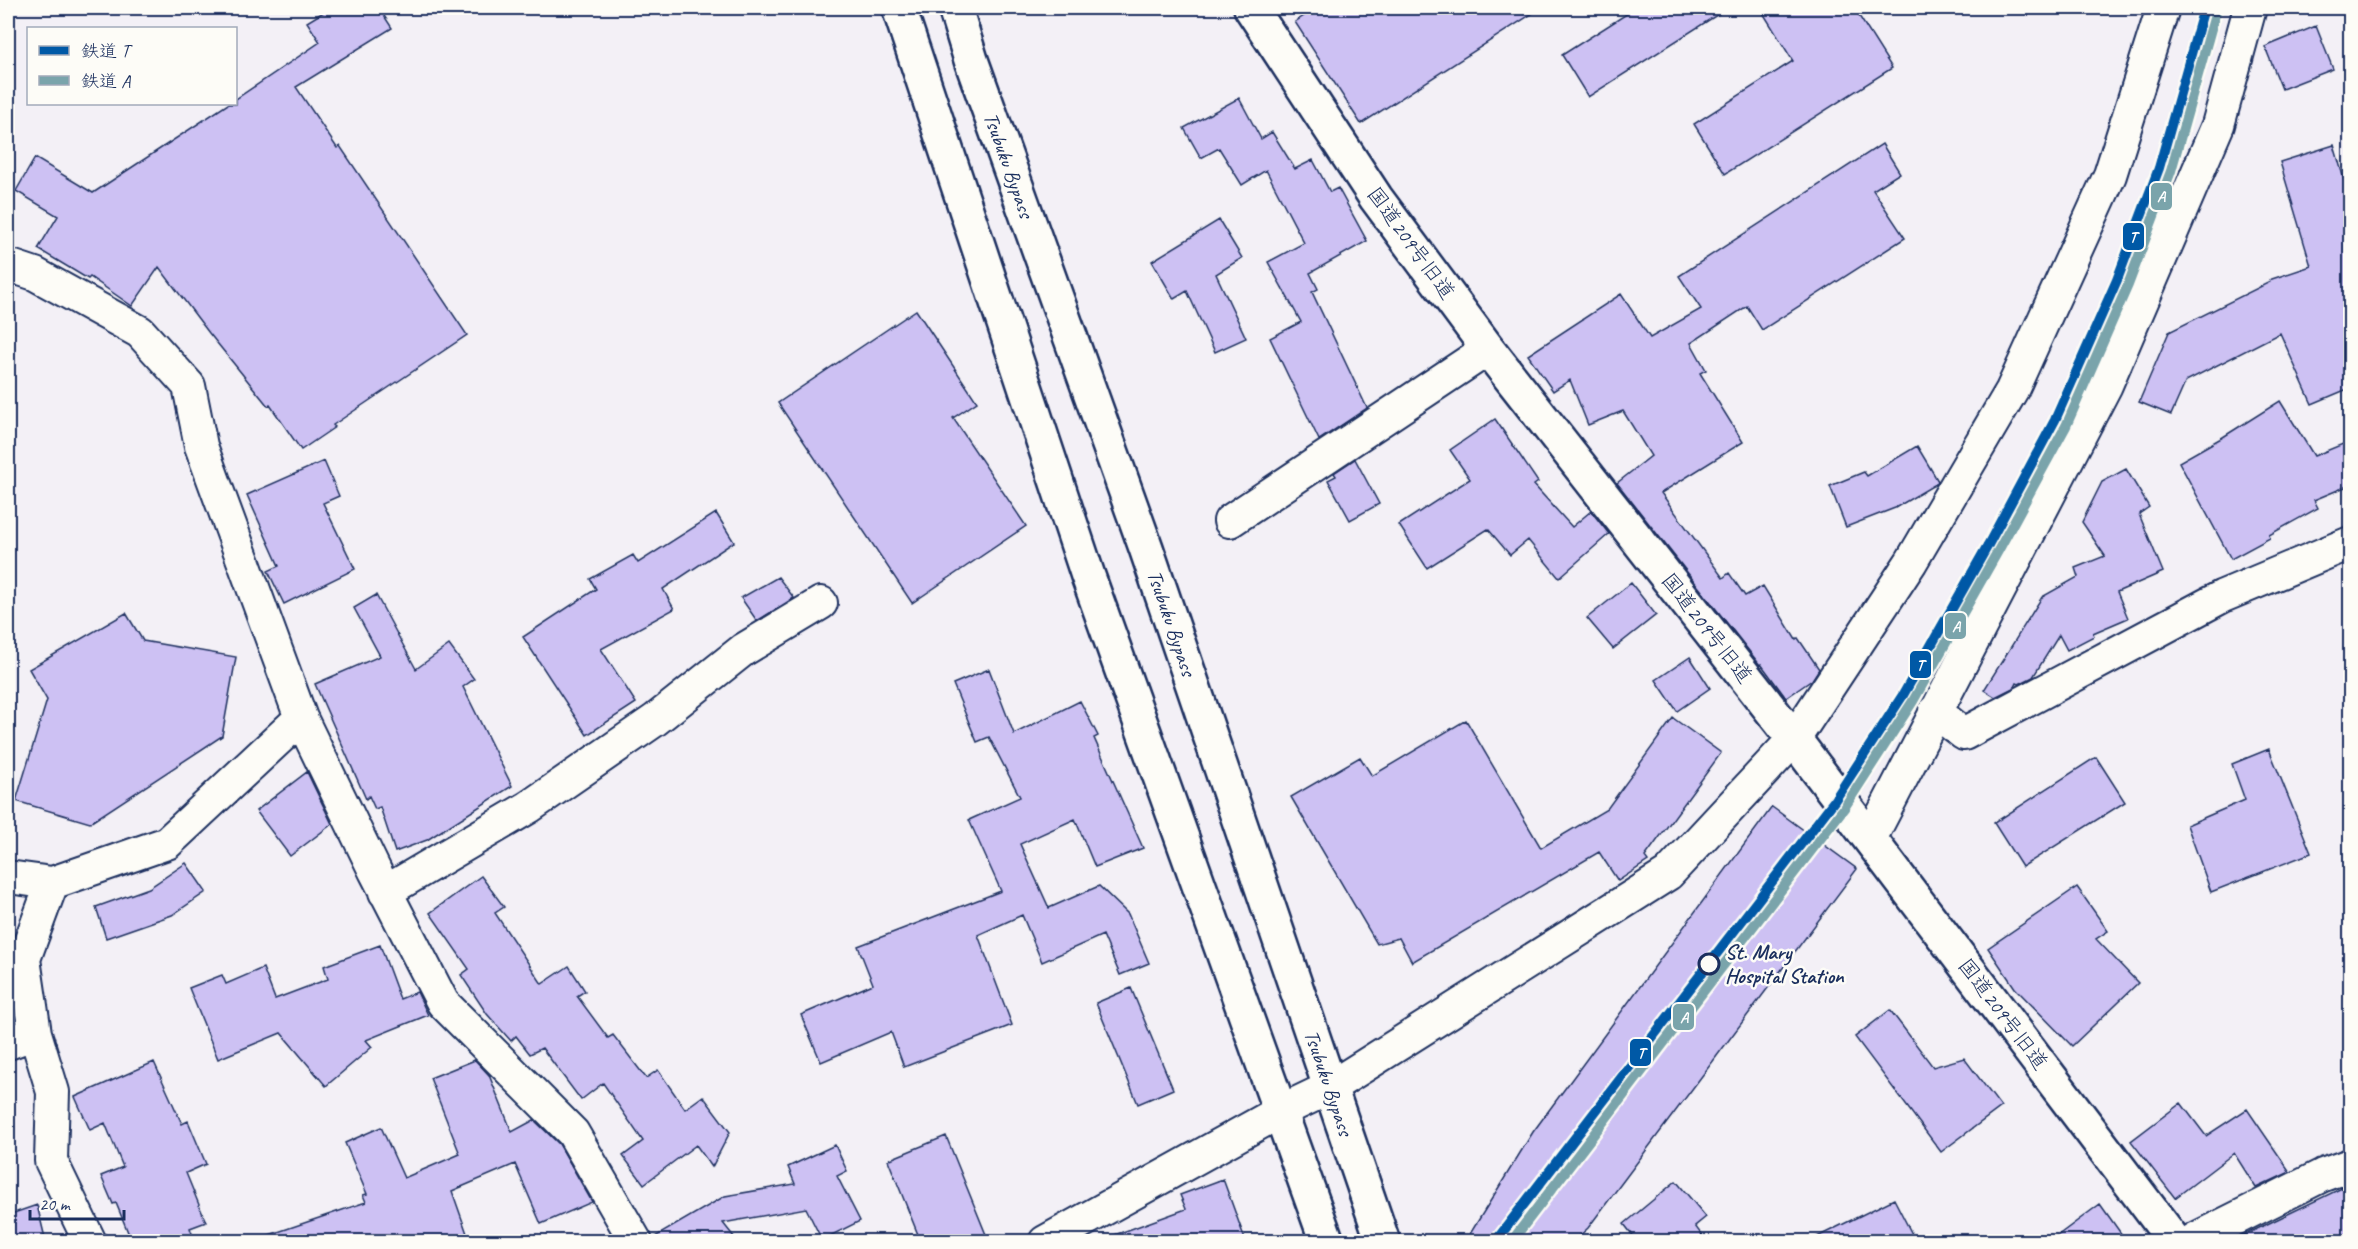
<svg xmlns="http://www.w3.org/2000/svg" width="2358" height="1249" viewBox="0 0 2358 1249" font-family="Caveat,'Klee One',sans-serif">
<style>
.building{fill:#cdc1f3;stroke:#1b2f5e;stroke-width:1.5}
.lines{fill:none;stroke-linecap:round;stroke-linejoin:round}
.minor-casing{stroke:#1b2f5e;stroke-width:36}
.tertiary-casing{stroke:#1b2f5e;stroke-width:38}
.trunk-casing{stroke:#1b2f5e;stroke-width:38}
.minor{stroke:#fdfcf7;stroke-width:32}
.tertiary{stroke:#fdfcf7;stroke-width:33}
.trunk{stroke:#fdfcf7;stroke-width:33}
.rail-1-casing{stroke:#fdfcf7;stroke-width:15}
.rail-2-casing{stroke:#fdfcf7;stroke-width:15}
.rail-1{stroke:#0059a6;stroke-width:10}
.rail-2{stroke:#7aa4ab;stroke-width:10}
.stop-dot{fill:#fdfcf7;stroke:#1b2f5e;stroke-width:3}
.labels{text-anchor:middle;stroke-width:5;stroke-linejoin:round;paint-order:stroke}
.street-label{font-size:21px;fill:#1b2f5e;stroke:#fdfcf7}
.stop-label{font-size:21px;font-weight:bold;fill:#1b2f5e;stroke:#fdfcf7;text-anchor:start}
.line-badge{stroke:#fdfcf7;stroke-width:2}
.badge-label{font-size:16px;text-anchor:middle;font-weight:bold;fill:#fff}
</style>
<rect width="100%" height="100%" fill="#f3f0f6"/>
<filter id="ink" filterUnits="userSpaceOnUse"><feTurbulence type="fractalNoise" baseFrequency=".0167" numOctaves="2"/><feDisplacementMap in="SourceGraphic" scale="12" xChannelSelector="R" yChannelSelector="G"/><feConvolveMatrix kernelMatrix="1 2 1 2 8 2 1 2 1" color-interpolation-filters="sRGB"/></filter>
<g filter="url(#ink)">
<path class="building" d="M 330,8 L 379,8 L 392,28 L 296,87 L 337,148 L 340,146 L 467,335 L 333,425 L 335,427 L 301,450 L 270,405 L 268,406 L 209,333 L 159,267 L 132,306 L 90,277 L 88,279 L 38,249 L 58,216 L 16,191 L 35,158 L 93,193 L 228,104 L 236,104 L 236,99 L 320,42 L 307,22 Z
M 1316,8 L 1541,8 L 1361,124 L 1295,22 Z
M 1636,8 L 1728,8 L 1588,97 L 1562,55 Z
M 1760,8 L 1854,8 L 1892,68 L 1725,174 L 1694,124 L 1793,61 Z
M 2316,26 L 2333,69 L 2282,89 L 2265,47 Z
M 1239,98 L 1261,139 L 1272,132 L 1295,169 L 1313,160 L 1330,192 L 1338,188 L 1367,241 L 1310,273 L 1318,289 L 1312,292 L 1367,408 L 1319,440 L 1270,338 L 1301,322 L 1268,262 L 1304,243 L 1266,170 L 1242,185 L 1219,148 L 1201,158 L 1184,128 Z
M 1882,144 L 1900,173 L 1873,190 L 1905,238 L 1762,330 L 1747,306 L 1691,343 L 1706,370 L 1700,373 L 1743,442 L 1661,493 L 1723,578 L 1729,573 L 1745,596 L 1763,586 L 1796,640 L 1798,638 L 1819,669 L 1812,680 L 1786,698 L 1761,664 L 1760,665 L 1617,483 L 1651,456 L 1623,411 L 1588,425 L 1570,380 L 1553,391 L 1528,355 L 1621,294 L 1650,338 L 1701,309 L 1679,276 Z
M 2334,145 L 2350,200 L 2350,388 L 2312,404 L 2280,333 L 2186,381 L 2171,415 L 2139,402 L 2169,332 L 2270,282 L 2269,280 L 2311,266 L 2280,162 Z
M 1219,220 L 1242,258 L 1216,274 L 1246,338 L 1215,352 L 1187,291 L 1174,299 L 1152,261 Z
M 916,310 L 977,402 L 953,418 L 1026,526 L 912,603 L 778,403 Z
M 2280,401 L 2314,456 L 2350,441 L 2350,485 L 2314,500 L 2318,508 L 2269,535 L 2270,538 L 2231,559 L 2179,462 L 2223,437 Z
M 1495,419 L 1538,482 L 1534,485 L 1572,527 L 1591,511 L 1609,534 L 1559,578 L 1528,540 L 1510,555 L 1488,529 L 1427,568 L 1399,525 L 1470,479 L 1450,450 Z
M 1917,446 L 1938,481 L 1936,484 L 1895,508 L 1846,527 L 1830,486 L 1864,472 L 1867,476 Z
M 1355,459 L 1379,504 L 1350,520 L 1328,480 L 1336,476 L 1334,473 Z
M 324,461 L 339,496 L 323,503 L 355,569 L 284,604 L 268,571 L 279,566 L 247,495 Z
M 2126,469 L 2149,507 L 2139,514 L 2163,572 L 2117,592 L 2128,618 L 2093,633 L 2094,636 L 2067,650 L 2059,635 L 2033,677 L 2019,684 L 2017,683 L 2015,687 L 1995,697 L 1984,690 L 2042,597 L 2078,577 L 2075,568 L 2105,556 L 2082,522 L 2102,482 Z
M 716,513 L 734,542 L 663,589 L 674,609 L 601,649 L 636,703 L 587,735 L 523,637 L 596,589 L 590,579 L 633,555 L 638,563 Z
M 778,577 L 794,598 L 757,621 L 741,598 Z
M 1631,583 L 1656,615 L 1613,649 L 1587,618 Z
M 376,595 L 416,669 L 449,645 L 474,679 L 463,687 L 512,786 L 427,840 L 395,852 L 380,807 L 375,809 L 369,796 L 366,799 L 315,684 L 380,656 L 354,608 Z
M 126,613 L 143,641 L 236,657 L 222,736 L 90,823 L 16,801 L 47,700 L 29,669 Z
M 1690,657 L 1710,688 L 1677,711 L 1656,680 Z
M 989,669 L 1014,734 L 1080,701 L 1098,736 L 1094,738 L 1143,848 L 1095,867 L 1075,819 L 1020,844 L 1049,908 L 1099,886 L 1128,914 L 1149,963 L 1120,975 L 1103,935 L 1042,962 L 1022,915 L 978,935 L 1012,1025 L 904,1067 L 891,1032 L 821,1062 L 801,1015 L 873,984 L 858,946 L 1001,891 L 969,820 L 1020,797 L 989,737 L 977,742 L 953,684 Z
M 1673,718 L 1721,753 L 1645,857 L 1648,861 L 1618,881 L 1599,852 L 1412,962 L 1399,938 L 1377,944 L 1291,797 L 1360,757 L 1372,776 L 1466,720 L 1541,848 L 1607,809 Z
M 2269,749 L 2311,853 L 2211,892 L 2187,825 L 2245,800 L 2232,764 Z
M 2096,757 L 2125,802 L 2022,867 L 1994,823 Z
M 307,772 L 332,824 L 290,856 L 256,811 Z
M 1772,807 L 1857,869 L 1588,1228 L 1573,1242 L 1465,1242 L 1533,1132 Z
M 186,863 L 206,892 L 172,915 L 106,938 L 96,907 L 149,888 Z
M 481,876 L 504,907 L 495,913 L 542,984 L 569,966 L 585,991 L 577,996 L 608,1038 L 613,1035 L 646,1078 L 658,1070 L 685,1109 L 703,1096 L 730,1132 L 712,1167 L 696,1145 L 644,1184 L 623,1156 L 643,1141 L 603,1083 L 581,1100 L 542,1048 L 530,1054 L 516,1036 L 511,1041 L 487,1014 L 461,975 L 469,969 L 430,913 Z
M 2077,887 L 2108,931 L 2096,939 L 2138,983 L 2072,1046 L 2015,988 L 1988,948 Z
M 380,945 L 400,999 L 417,992 L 428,1015 L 366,1040 L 372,1047 L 326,1086 L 281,1033 L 218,1059 L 189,988 L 222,975 L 226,984 L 263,968 L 275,999 L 328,979 L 324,966 Z
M 1131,988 L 1173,1089 L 1138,1104 L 1096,1003 Z
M 1890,1010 L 1933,1067 L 1964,1058 L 2001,1107 L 1941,1152 L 1855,1037 Z
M 475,1060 L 489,1075 L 512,1132 L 534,1120 L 559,1144 L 592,1202 L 541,1224 L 515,1164 L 452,1191 L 470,1242 L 264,1242 L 263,1237 L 366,1202 L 363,1195 L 367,1194 L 345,1143 L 381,1127 L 404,1178 L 460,1154 L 430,1078 Z
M 154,1062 L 182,1124 L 188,1121 L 206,1164 L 186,1173 L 206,1222 L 190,1228 L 195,1242 L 132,1242 L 116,1203 L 113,1204 L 101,1176 L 123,1167 L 105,1123 L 90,1130 L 75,1097 Z
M 2181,1103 L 2206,1136 L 2247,1109 L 2290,1172 L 2256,1188 L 2234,1153 L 2175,1198 L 2131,1141 Z
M 946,1136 L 989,1242 L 921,1242 L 888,1160 Z
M 835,1145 L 847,1171 L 837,1176 L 860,1221 L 822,1240 L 806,1208 L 723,1223 L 738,1242 L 654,1242 L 653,1238 L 725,1196 L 795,1184 L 788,1167 Z
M 1223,1179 L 1246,1242 L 1106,1242 L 1106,1238 L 1186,1209 L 1180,1195 Z
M 1676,1181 L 1706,1217 L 1695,1226 L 1707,1242 L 1638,1242 L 1624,1224 Z
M 2346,1186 L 2350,1199 L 2350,1237 L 2340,1242 L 2230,1242 Z
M 1894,1199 L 1916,1242 L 1807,1242 Z
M 2100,1204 L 2127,1242 L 2049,1242 Z
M 37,1205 L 46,1242 L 8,1242 L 8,1215 Z"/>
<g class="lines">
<defs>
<path id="minor" d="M 8,265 L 35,274 L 140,332 L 189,386 L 201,446 L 301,718 L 375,871 L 443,1003 L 573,1133 L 636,1242
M 1230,521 L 1488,349
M 1935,711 L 1964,734 L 2223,596 L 2350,543
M 1870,839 L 2106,385 L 2218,125 L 2250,8
M 8,877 L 52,883 L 167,843 L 301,718
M 52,883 L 24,959 L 35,1033 L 53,1092 L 51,1161 L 90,1242
M 385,892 L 529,807 L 655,720 L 743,650 L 821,603
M 8,1043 L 35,1033
M 1045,1242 L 1281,1111 L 1329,1088 L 1668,874 L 1794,739 L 1911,562 L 2012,390 L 2110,175 L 2163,8
M 2194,1242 L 2195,1239 L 2323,1175 L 2350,1165"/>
<path id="tertiary" d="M 1251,8 L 1376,198 L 1488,349 L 1794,739 L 2175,1242"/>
<g id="trunk">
<path d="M 899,8 L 1088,576 L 1327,1242"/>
<path id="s1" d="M 955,8 L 971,60 L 1146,548 L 1383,1242"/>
</g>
</defs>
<use href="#minor" class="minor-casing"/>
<use href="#tertiary" class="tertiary-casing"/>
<use href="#trunk" class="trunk-casing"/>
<use href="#minor" class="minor"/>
<use href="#tertiary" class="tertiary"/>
<use href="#trunk" class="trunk"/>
<defs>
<path id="rail-1" d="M 1495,1242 L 1834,801 L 1903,695 L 1988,545 L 2055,420 L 2117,280 L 2159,168 L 2204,8"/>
<path id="rail-2" d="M 1511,1242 L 1844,808 L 1913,701 L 1998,551 L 2066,426 L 2128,285 L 2171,171 L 2216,11"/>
</defs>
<use href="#rail-1" class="rail-1-casing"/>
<use href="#rail-2" class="rail-2-casing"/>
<use href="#rail-1" class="rail-1"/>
<use href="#rail-2" class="rail-2"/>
</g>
</g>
<circle class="stop-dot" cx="1709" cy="964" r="10"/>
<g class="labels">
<g class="street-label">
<text dy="7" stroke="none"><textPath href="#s1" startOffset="166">Tsubuku Bypass</textPath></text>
<text transform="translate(1411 243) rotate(54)" y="7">国道209号旧道</text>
<text dy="7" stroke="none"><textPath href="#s1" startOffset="652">Tsubuku Bypass</textPath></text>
<text transform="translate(1707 628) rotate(52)" y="7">国道209号旧道</text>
<text transform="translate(2003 1014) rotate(53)" y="7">国道209号旧道</text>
<text dy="7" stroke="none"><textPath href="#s1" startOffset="1138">Tsubuku Bypass</textPath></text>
</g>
<g class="stop-label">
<text x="1725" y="959">St. Mary<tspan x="1725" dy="24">Hospital Station</tspan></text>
</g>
</g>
<g class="line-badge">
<rect x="2150" y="182" width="23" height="29" rx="6" fill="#7aa4ab"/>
<rect x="2122" y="222" width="23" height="29" rx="6" fill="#0059a6"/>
<rect x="1944" y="612" width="23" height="28" rx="6" fill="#7aa4ab"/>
<rect x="1909" y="650" width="23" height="29" rx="6" fill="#0059a6"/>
<rect x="1672" y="1003" width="23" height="28" rx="6" fill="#7aa4ab"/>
<rect x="1629" y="1038" width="23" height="29" rx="6" fill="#0059a6"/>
</g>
<g class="badge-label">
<text x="2161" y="202">A</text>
<text x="2133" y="242">T</text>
<text x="1956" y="632">A</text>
<text x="1920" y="670">T</text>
<text x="1684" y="1023">A</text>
<text x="1641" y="1058">T</text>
</g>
<rect width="2358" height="1249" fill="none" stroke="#fdfcf7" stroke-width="30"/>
<rect x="15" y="15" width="2328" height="1219" fill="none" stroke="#1b2f5e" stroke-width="2" filter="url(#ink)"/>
<rect x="27" y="27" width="210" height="78" fill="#fdfcf7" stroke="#a3aaba" stroke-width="1.5"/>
<rect x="39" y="46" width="30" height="9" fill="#0059a6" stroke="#a3aaba" stroke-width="1.5"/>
<text x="81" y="57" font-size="18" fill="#1b2f5e">鉄道 T</text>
<rect x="39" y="76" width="30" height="9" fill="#7aa4ab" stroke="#a3aaba" stroke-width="1.5"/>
<text x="81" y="87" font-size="18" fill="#1b2f5e">鉄道 A</text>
<path d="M30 1210v9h94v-9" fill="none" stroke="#1b2f5e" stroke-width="3"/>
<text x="39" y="1210" font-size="18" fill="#1b2f5e" stroke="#fdfcf7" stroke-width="4.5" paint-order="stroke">20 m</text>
</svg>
